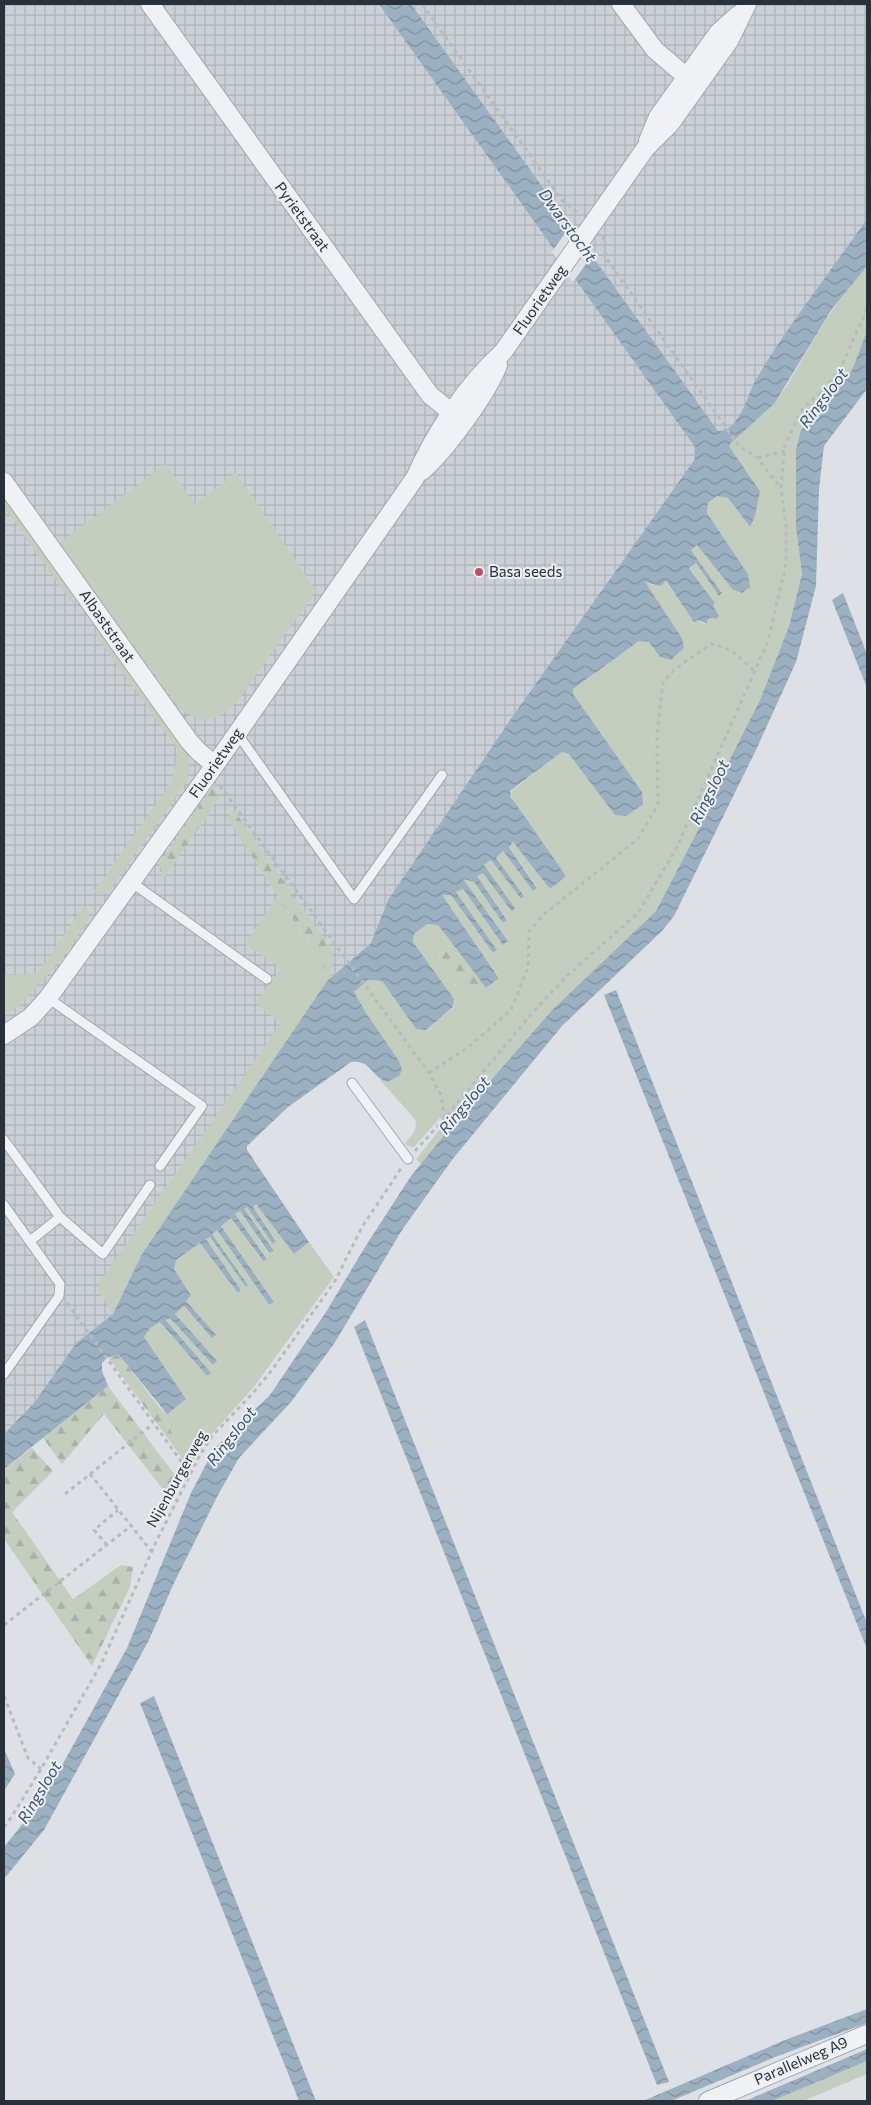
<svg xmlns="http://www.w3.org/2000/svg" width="871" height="2105" viewBox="0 0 871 2105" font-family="Commissioner,sans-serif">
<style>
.industrial{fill:url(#industrial-grid)}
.grass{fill:#c4cebf}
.forest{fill:url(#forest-firs)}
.water{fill:url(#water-waves)}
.pier{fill:#dde1e5}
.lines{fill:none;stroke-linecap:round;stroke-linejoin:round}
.service-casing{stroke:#a3a8ae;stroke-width:11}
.minor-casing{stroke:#a3a8ae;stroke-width:20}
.path{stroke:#b7bbc0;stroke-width:3;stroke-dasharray:4 4;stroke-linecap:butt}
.service{stroke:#eff1f4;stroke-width:9}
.minor{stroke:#eff1f4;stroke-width:18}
.poi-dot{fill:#bf4d66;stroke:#eceff3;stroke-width:2}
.labels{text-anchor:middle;stroke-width:4;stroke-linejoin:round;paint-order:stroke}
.street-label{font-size:15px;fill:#28303a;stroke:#eceff3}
.poi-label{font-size:15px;fill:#28303a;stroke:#eceff3;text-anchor:start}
.water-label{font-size:16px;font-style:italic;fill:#36516a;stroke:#eceff3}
</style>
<defs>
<pattern id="industrial-grid" width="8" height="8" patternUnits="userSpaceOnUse" patternTransform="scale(1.25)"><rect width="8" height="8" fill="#cbd0d6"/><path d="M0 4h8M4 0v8" fill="none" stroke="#aeb3b8"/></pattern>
<pattern id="forest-firs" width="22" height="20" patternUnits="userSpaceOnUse" patternTransform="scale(1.25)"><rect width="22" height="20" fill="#c4cebf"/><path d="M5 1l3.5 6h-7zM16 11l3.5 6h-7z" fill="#a8b1a5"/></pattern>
<pattern id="water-waves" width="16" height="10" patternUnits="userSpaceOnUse" patternTransform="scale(1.25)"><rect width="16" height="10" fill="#9bb1c2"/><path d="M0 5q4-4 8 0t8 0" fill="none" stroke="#7e909f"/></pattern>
</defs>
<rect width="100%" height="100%" fill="#dde1e5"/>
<path class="industrial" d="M 4,4 L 867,4 L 867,242 L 388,900 L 371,943 L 327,981 L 142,1254 L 113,1314 L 76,1343 L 34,1403 L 4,1434 Z"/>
<path class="grass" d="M 867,266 L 867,331 L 852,370 L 842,385 L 827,399 L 800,433 L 796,450 L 796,528 L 802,574 L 789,626 L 760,700 L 731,757 L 697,832 L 656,911 L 552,1010 L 463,1112 L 421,1164 L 416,1159 L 445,1123 L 440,1118 L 414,1147 L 408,1146 L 405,1143 C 412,1135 418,1131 415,1119 L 379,1079 L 386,1082 L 368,1016 L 354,992 L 368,980 L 382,981 L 416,1029 L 426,1030 L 454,1007 L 453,999 L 413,942 L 414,934 L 427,924 L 438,925 L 453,945 L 437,955 L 452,983 L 480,1006 L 486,988 L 499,977 L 441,894 L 451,895 L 493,953 L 497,950 L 456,892 L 462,888 L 503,944 L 508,941 L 462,879 L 474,881 L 503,923 L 507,919 L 477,876 L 483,872 L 512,912 L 515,908 L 484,865 L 491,860 L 521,899 L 524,896 L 496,858 L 503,851 L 533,891 L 537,887 L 509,846 L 513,842 L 550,888 L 510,792 L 562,752 L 568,754 L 573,689 L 639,641 L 649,642 L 660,657 L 682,638 L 644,582 L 653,585 L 665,581 L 694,621 L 698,620 L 704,624 L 707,624 L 707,620 L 710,618 L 716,619 L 713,606 L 715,603 L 689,567 L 696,563 L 719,596 L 722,593 L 691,549 L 697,545 L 732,589 L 748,574 L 707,513 L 708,503 L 717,496 L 728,498 L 750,527 L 760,491 L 729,446 C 735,434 763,417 773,404 C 786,389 796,370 806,353 C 824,322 843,292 867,266 Z
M 166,464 L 195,504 L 236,473 L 316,591 L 237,702 C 217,721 204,726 180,709 L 59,543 Z
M 4,497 L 76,598 L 73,604 L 4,507 Z
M 98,631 L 101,632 L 186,752 L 191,766 L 186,783 L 109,891 L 101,895 L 94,892 L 172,781 L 178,750 L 94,633 Z
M 277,897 L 331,978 L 142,1254 L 113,1314 L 96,1287 L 281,1023 L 255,1003 L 281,969 L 245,944 Z
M 84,906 L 89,912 L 89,920 L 60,961 L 20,1005 L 4,1016 L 4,975 L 37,974 Z
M 256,1203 L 294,1254 L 309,1242 L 334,1277 L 253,1388 L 208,1438 L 189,1468 L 169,1440 L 175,1439 L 159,1407 L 167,1414 L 144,1337 L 150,1328 L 160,1322 L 207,1376 L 210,1373 L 166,1319 L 170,1317 L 213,1364 L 216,1361 L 175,1314 L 184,1306 L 212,1338 L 186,1301 L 191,1294 L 174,1270 L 176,1260 L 200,1243 L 238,1292 L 241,1290 L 206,1239 L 210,1237 L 246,1287 L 248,1285 L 212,1234 L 217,1230 L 269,1305 L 274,1302 L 221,1226 L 231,1217 L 262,1261 L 267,1258 L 235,1214 L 240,1211 L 268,1253 L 273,1250 L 243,1208 L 247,1207 L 273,1243 L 276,1240 L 253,1207 Z
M 867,2061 L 867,2074 L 803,2101 L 772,2101 Z"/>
<path class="forest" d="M 215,783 L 218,800 L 162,881 L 159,864 Z
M 233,809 L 332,950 L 331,978 L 227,818 Z
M 453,945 L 486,988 L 480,1006 L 452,983 L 437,955 Z
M 119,1355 L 159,1407 L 175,1439 L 169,1440 L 108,1357 Z
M 108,1386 L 181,1483 L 172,1501 L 104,1414 L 62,1464 L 43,1438 Z
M 32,1448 L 53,1471 L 12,1512 L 73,1599 L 121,1565 L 133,1567 L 130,1587 L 92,1666 L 4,1539 L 4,1469 Z"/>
<path class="water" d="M 379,4 L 411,4 L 718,431 C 739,432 748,394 755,381 C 788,325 830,272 867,219 L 867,266 L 832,309 L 774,404 L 731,443 L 729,446 L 760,491 L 755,516 L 750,527 L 728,498 L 717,496 L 708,503 L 707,513 L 748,574 L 750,587 L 742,593 L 732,589 L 697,545 L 691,550 L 722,593 L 719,596 L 696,563 L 689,568 L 715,603 L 713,606 L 719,616 L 716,619 L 710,618 L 707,620 L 707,624 L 698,620 L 694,622 L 666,581 L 660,586 L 645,582 L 682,638 L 684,648 L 671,660 L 660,657 L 649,642 L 639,641 L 573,689 L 573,694 L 642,792 L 643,804 L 626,816 L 615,815 L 569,754 L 562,752 L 510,791 L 511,797 L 566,876 L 550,889 L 513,842 L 509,847 L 537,888 L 533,891 L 503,851 L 496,858 L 524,896 L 521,899 L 491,860 L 484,865 L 515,908 L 512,912 L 483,873 L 477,876 L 507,920 L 503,923 L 474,882 L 463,879 L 508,941 L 503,945 L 463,889 L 456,892 L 497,950 L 493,953 L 451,895 L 442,895 L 499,978 L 486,988 L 438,925 L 427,924 L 414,934 L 413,942 L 454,999 L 453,1007 L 426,1030 L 416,1029 L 382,981 L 368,980 L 354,992 L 368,1016 L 399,1061 L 402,1070 L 399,1076 L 387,1082 C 370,1076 372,1060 351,1062 L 288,1107 L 247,1146 L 247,1150 L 309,1242 L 294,1254 L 256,1204 L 253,1207 L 276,1241 L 273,1244 L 247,1207 L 244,1209 L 274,1251 L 269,1253 L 240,1211 L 235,1214 L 267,1259 L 263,1261 L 231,1218 L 221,1226 L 274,1302 L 269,1305 L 217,1230 L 212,1234 L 248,1285 L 246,1287 L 210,1237 L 206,1239 L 241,1290 L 238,1293 L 200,1243 L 176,1260 L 174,1269 L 191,1295 L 186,1301 L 216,1335 L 212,1338 L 184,1306 L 175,1314 L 217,1361 L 213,1365 L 170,1318 L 166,1320 L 211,1373 L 207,1376 L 160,1322 L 150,1328 L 144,1337 L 186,1399 L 167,1414 L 119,1355 L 108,1357 L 102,1363 L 102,1371 L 108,1386 L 4,1469 L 4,1434 L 34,1403 L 76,1343 L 113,1314 L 142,1254 L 327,981 L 371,943 L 388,900 L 515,713 L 695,459 L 695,447 Z
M 867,331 L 867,389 L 824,446 L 819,489 L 816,586 L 796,662 L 756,750 L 674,916 L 662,931 L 562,1026 L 452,1160 L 402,1230 L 334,1344 L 291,1402 L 239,1458 L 218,1495 L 173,1585 L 149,1640 L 44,1830 L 4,1879 L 4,1847 L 28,1817 L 55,1778 L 127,1648 L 191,1493 L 214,1449 L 270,1395 L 326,1312 L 365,1247 L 411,1176 L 463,1112 L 552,1010 L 656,911 L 697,832 L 731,757 L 760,700 L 789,626 L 802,574 L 796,528 L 796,450 L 800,433 L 808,418 L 842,385 L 852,370 Z
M 843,593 L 867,654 L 867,688 L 832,600 Z
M 616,990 L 867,1623 L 867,1649 L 604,995 Z
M 365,1320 L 669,2082 L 657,2085 L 354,1327 Z
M 154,1696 L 316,2101 L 299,2101 L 140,1703 Z
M 4,1749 L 15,1774 L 4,1791 Z
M 867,2009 L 867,2023 L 775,2057 L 671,2101 L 643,2101 L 785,2040 Z
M 867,2049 L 867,2061 L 772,2101 L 745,2101 Z"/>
<path class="pier" d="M 572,223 L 594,253 L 573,282 L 552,252 Z"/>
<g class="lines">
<defs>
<path id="service" d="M 237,733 L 354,899 L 442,775
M 131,882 L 267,979
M 48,998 L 202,1106 L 160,1166
M 352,1083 L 408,1159
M 4,1140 L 60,1217 L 103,1254 L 150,1185
M 4,1205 L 60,1284 L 59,1296 L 4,1374
M 30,1241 L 60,1217"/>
<path id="minor" d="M 150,4 L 430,395 L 463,422
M 621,4 L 655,50 L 695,84
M 648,141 L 658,117 L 718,33 L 738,15
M 422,471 C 446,450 487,394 498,365
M 4,482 L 189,741 L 199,752 L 215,765
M 4,1035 L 31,1017 L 48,998 L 215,765 L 415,478 C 435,432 466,386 503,352 L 645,149 L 670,124 L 729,41 L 747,4
M 708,2101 L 867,2034"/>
</defs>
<use href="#service" class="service-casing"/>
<use href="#minor" class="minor-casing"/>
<path class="path" d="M 422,4 L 562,200 L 580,215
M 603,236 L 606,258 L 739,446 L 758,458 L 774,480 L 781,486
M 758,458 L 785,451
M 220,786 L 429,1073 L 441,1095 L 444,1118
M 429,1073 L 470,1046 L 511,1010 L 528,968 L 529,932 L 543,915 L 637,840 L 658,805 L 657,737 L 663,682 L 675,669 L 711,644 C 732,648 740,657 755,672
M 415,1151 L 444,1119 L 533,1012 L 568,975 L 638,913 L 676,849 L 768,641 L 786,564 L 786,527 L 781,486 L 785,445 L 801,411 L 831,381 L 841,367 L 867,309
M 67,1303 L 191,1475
M 90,1474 L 152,1552
M 65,1494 L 153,1424
M 107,1545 L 94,1530 L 118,1510
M 4,1625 L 131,1526
M 4,1696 L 28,1758 L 41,1769
M 4,1827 L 12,1816 L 41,1769 L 101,1664 L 156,1542 L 200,1455 L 212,1436 L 253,1393 L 272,1370 L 335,1281 L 362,1227 L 402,1167"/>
<use href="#service" class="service"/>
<use href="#minor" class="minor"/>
</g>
<circle class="poi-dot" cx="479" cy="572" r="5"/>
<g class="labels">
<g class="street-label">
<text transform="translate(302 217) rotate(54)" y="5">Pyrietstraat</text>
<text transform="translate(540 300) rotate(-55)" y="5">Fluorietweg</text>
<text transform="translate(107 626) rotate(55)" y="5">Albaststraat</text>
<text transform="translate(216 763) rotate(-55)" y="5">Fluorietweg</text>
<text transform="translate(177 1479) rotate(-61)" y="5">Nijenburgerweg</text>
<text transform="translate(801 2061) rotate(-23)" y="5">Parallelweg A9</text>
</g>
<g class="poi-label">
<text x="489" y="577">Basa seeds</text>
</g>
<g class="water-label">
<text transform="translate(568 225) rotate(54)" y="6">Dwarstocht</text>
<text transform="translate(823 398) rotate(-53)" y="6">Ringsloot</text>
<text transform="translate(709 792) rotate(-64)" y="6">Ringsloot</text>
<text transform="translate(464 1105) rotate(-50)" y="6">Ringsloot</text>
<text transform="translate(231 1436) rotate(-52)" y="6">Ringsloot</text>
<text transform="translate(39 1792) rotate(-59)" y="6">Ringsloot</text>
</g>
</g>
<rect width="871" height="2105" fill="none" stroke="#28303a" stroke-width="10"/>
</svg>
